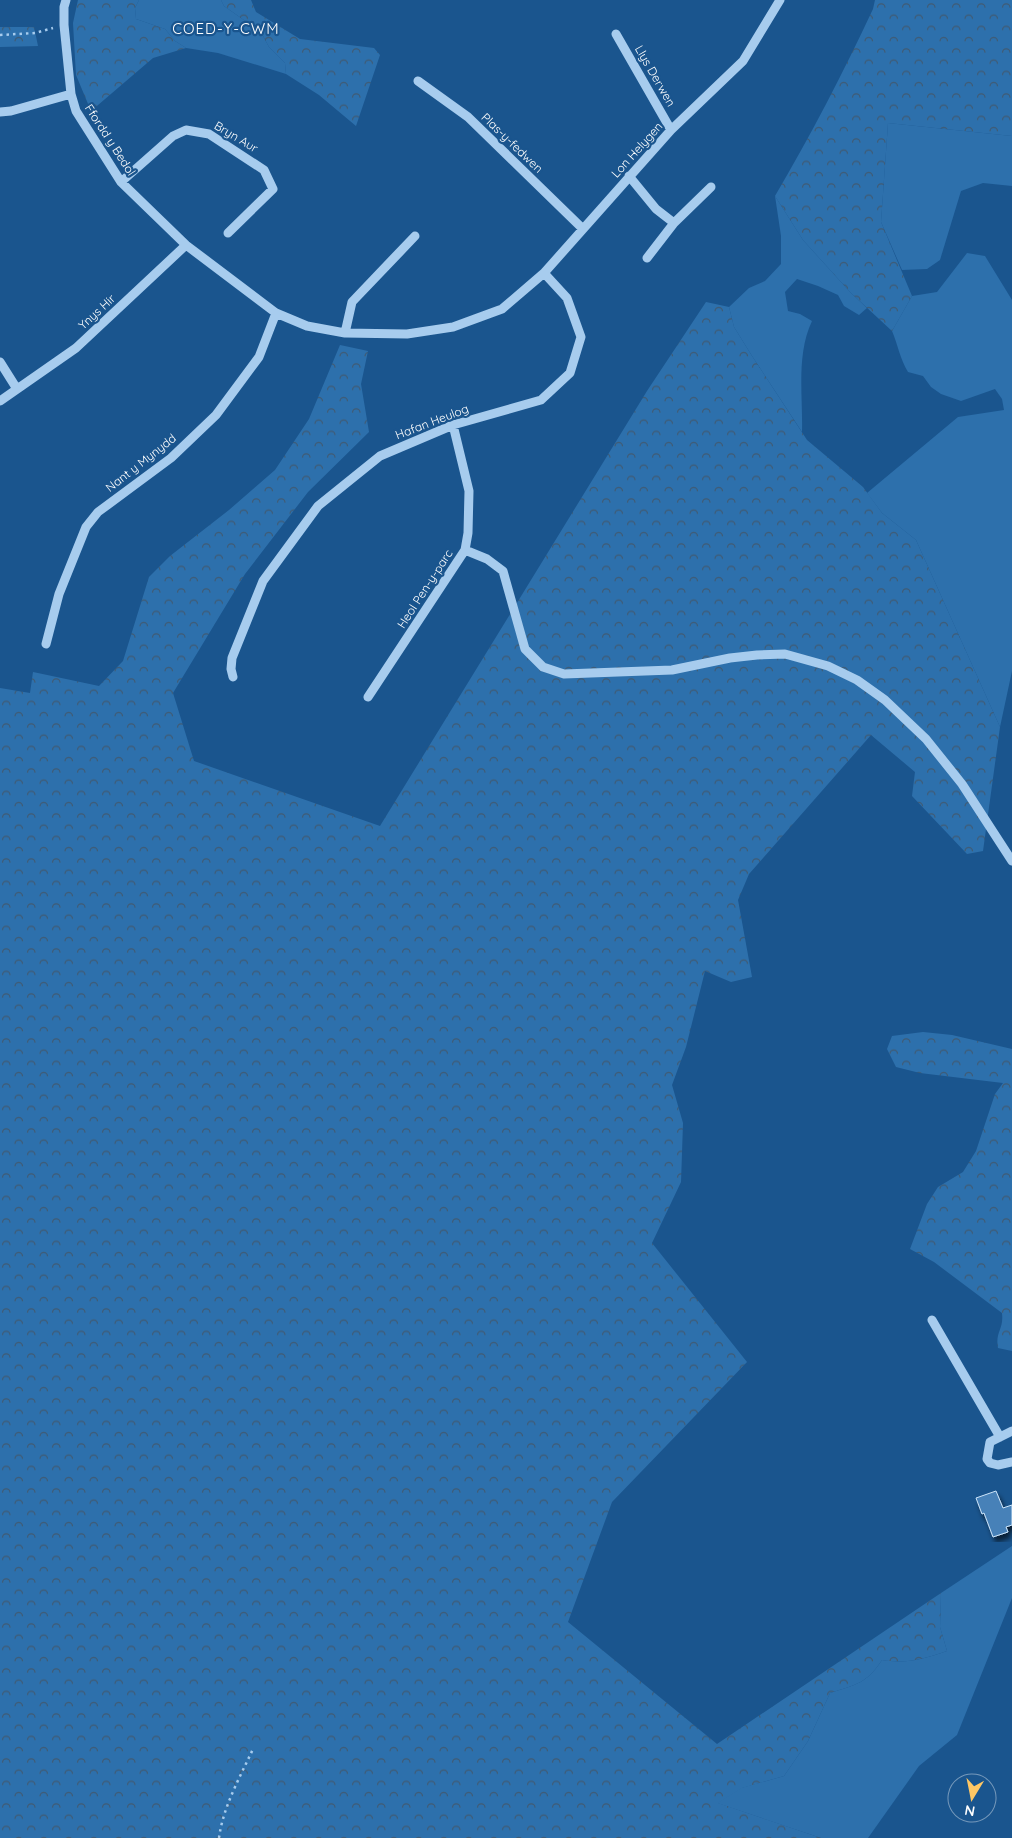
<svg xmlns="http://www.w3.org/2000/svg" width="1012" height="1838" viewBox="0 0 1012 1838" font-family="Quicksand,sans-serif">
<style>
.grass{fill:#2d70ac}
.forest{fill:url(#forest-crowns)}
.building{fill:#4781b8;stroke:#cde5fa;filter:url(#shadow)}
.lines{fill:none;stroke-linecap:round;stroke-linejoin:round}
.path{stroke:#a7ccee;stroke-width:2.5;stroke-dasharray:2.5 4;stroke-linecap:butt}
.minor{stroke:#a7ccee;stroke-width:9}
.labels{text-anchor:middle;stroke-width:4.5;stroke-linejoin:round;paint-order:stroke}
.street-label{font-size:12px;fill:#fff;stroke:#1a558e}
.quarter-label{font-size:15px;letter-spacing:1px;fill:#fff;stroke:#1a558e}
</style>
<defs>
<pattern id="forest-crowns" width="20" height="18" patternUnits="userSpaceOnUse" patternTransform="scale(1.25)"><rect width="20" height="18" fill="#2d70ac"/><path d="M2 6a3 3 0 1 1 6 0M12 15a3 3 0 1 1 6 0" fill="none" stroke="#405a72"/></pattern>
<filter id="shadow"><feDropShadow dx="3" dy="5.5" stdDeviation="2.5" flood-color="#0009"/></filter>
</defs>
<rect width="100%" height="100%" fill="#1a558e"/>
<path class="grass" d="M 139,0 L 221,0 L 224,6 L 261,32 L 269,47 L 285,63 L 286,74 L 218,53 L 186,48 L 175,41 L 165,29 L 136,19 L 135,8 Z
M 888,123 L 1012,136 L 1012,186 L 983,183 L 961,191 L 940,260 L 927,269 L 902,270 L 881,222 Z
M 775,196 L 803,240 L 851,293 L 867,308 L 859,315 L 844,306 L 838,295 L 818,286 L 797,279 L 785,292 L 788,311 L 800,314 L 812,321 C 796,355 803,396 802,432 L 752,356 L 734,327 L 729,307 L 749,288 L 765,281 L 781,264 L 781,236 Z
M 967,253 L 985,256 L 1012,300 L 1012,671 L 1000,727 L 916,540 L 882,513 L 867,493 L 958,417 L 1004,410 L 1002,399 L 995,389 L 961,401 L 941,394 L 931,387 L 923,376 L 908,372 C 900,359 898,345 892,331 L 912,296 L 937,292 Z
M 1012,1546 L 1012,1598 L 957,1735 L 919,1766 L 868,1838 L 821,1838 L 717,1803 L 741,1788 L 784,1776 L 808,1741 L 830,1693 C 857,1684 866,1684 882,1660 C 907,1664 923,1659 947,1651 L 940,1627 L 941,1593 Z"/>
<path class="forest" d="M 78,0 L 139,0 L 135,8 L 136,19 L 165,29 L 175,41 L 186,48 L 153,58 L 91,111 L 76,75 L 73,23 Z
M 221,0 L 251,0 L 256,12 L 300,39 L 374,48 L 380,55 L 356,126 L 319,95 L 286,74 L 285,63 L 269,47 L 261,32 L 224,6 Z
M 875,0 L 1012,0 L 1012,136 L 888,123 L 881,222 L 912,296 L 892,331 L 851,293 L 803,240 L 775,196 C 811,135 843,73 873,9 Z
M 0,27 L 34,27 L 38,46 L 0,47 Z
M 706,302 L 729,307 L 734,327 L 752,356 L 807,440 L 863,487 L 882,513 L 916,540 L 1000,727 L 983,851 L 967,854 L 912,796 L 915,772 L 871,735 L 749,874 L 738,900 L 752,977 L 731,982 L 705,971 L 686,1047 L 672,1085 L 683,1123 L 681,1182 L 652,1243 L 747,1362 L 612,1502 L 568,1622 L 717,1744 L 941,1593 L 940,1627 L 947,1651 C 923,1659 907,1664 882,1660 C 866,1684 857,1684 830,1693 L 808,1741 L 784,1776 L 742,1788 L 718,1803 L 821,1838 L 0,1838 L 0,688 L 30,693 L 33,672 L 99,686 L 123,661 L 149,577 L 170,556 L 229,510 L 275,470 L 309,419 L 340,345 L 368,351 L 361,384 L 369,432 L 308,492 L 245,574 L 173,693 L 194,761 L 380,826 L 647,391 Z
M 923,1032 L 952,1035 L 1012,1049 L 1012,1351 L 998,1348 C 995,1331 1004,1330 1002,1313 L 934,1262 L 910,1249 L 927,1204 L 938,1187 L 963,1172 L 976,1151 L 995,1094 L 1003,1083 L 920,1073 L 896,1067 L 887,1049 L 892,1036 Z"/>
<path class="building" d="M 996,1491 L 1003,1508 L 1012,1505 L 1012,1525 L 1006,1527 L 1008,1532 L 993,1537 L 984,1513 L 982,1514 L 976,1498 Z"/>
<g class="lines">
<path class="path" d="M 0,35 L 35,33 L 53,28
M 219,1838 C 223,1807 240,1777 253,1749"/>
<path class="minor" d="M 66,0 L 64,7 L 64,25 L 71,94 L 76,111 L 121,182 L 186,245 L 276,313 L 307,326 L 345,333 L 407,334 L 453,327 L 502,309 L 544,273 L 671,130 L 743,61 L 780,0
M 616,34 L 671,130
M 418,81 L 468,117 L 583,229
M 0,112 L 11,111 L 71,94
M 629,176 L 656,209 L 674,223 L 711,187
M 121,182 L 173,136 L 186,130 L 209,134 L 264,170 L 273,189 L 228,233
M 647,258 L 674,223
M 345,333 L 352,302 L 415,236
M 0,362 L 17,389
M 0,401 L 76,348 L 186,245
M 465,550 L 487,559 L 503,571 L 525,649 L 543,667 L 564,674 L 672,670 L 730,658 L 757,655 L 785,654 L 828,666 L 857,680 L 885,700 L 926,739 L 962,784 L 1012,861
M 46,644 L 59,594 L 86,527 L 98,512 L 171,458 L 216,415 L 259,357 L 276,313
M 233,677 L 231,669 L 232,658 L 263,581 L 318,506 L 380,456 L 453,425 L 541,400 L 570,373 L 581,337 L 567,298 L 544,273
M 368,697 L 465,550 L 468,533 L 469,491 L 453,425
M 932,1320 L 1000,1437
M 1012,1431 L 990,1442 L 987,1459 L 990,1463 L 998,1465 L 1012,1462"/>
</g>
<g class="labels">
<g class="street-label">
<text transform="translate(655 76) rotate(60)" y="4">Llys Derwen</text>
<text transform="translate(236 137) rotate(31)" y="4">Bryn Aur</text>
<text transform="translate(110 140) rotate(57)" y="4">Ffordd y Bedol</text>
<text transform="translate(512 143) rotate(44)" y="4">Plas-y-fedwen</text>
<text transform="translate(637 150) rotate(-48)" y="4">Lon Helygen</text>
<text transform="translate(97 312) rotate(-43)" y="4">Ynys Hir</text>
<text transform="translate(432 422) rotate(-21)" y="4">Hafan Heulog</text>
<text transform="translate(141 463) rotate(-38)" y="4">Nant y Mynydd</text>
<text transform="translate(425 589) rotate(-57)" y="4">Heol Pen-y-parc</text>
</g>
<g class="quarter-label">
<text x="226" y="34">COED-Y-CWM</text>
</g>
</g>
<g transform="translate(972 1798) rotate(190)"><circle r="24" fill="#1a558e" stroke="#7699bb"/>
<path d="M0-4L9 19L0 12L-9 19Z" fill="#ffc764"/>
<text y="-8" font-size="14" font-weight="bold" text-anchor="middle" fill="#ffffff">N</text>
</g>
</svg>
